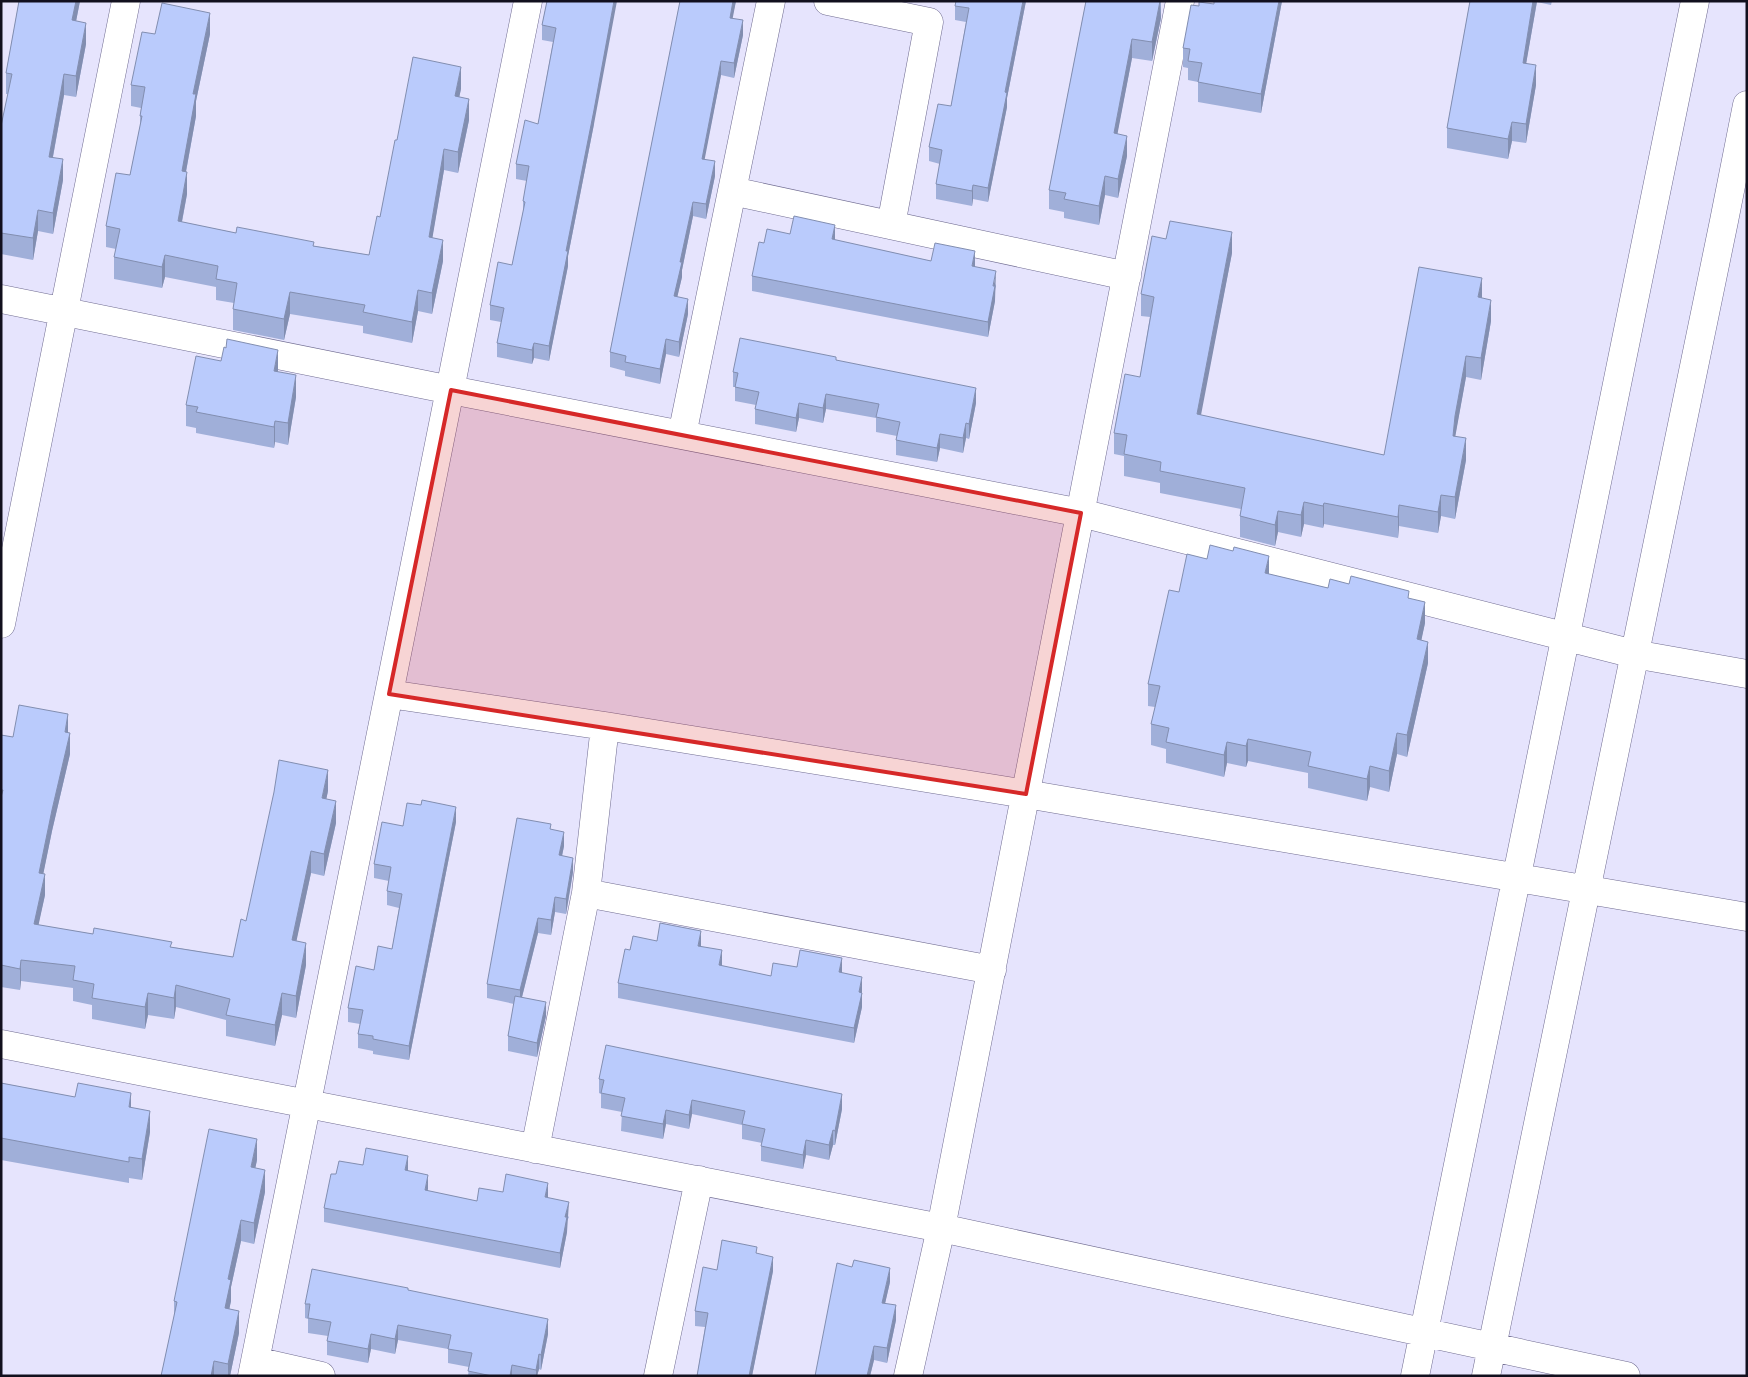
<svg xmlns="http://www.w3.org/2000/svg" width="1748" height="1377" viewBox="0 0 1748 1377" font-family="'Times New Roman',serif">
<style>
.lines{fill:none;stroke-linecap:round;stroke-linejoin:round}
.minor-casing{stroke:#706c91;stroke-width:29}
.minor{stroke:#fff;stroke-width:28}
.wall{fill:#a0afd9}
.shaded-wall{fill:#828eb0}
.building{fill:#bacbfc;stroke:#828eb0}
.marked{fill:#d62828;fill-opacity:0.2;stroke:#d62828;stroke-width:4;stroke-linejoin:round}
</style>
<rect width="100%" height="100%" fill="#e6e4fd"/>
<g class="lines">
<defs>
<path id="minor" d="M 828,1 L 929,22 L 891,225
M 732,191 L 771,1
M 1,299 L 451,390 L 1081,513 L 1634,654 L 1747,674
M 682,435 L 732,191 L 1127,276
M 1,624 L 126,1
M 389,694 L 605,726 L 586,893 L 535,1149
M 605,726 L 1026,794 L 1747,917
M 586,893 L 992,970
M 1,1044 L 941,1228 L 1626,1376
M 255,1361 L 321,1376
M 252,1376 L 528,1
M 658,1376 L 699,1180
M 908,1376 L 941,1228 L 1180,1
M 1415,1376 L 1695,1
M 1486,1376 L 1724,221 L 1747,105"/>
</defs>
<use href="#minor" class="minor-casing"/>
<use href="#minor" class="minor"/>
</g>
<path class="wall" d="M 19,1 L 80,1 L 76,21 L 86,44 L 76,97 L 64,95 L 53,157 L 63,180 L 53,234 L 38,231 L 33,260 L 1,254 L 1,126 L 8,94 L 6,94 L 6,73 Z
M 547,1 L 594,124 L 568,256 L 568,266 L 549,361 L 534,358 L 532,364 L 497,357 L 497,343 L 501,322 L 490,320 L 490,305 L 512,265 L 523,212 L 523,201 L 527,181 L 516,179 L 516,164 L 538,124 L 553,42 L 542,40 L 542,25 Z
M 680,1 L 736,1 L 732,18 L 743,35 L 734,78 L 721,75 L 704,159 L 715,176 L 706,219 L 693,216 L 682,270 L 682,277 L 677,297 L 688,314 L 679,357 L 666,354 L 660,384 L 625,376 L 625,371 L 610,367 L 610,352 Z
M 956,1 L 1026,1 L 1007,98 L 1007,107 L 988,202 L 973,199 L 972,206 L 936,199 L 936,184 L 940,164 L 929,161 L 929,147 L 951,106 L 966,22 L 955,20 L 955,6 Z
M 1086,1 L 1161,1 L 1161,18 L 1152,61 L 1132,58 L 1117,134 L 1127,156 L 1118,198 L 1105,195 L 1099,225 L 1064,218 L 1064,212 L 1049,209 L 1049,190 Z
M 1214,1 L 1282,1 L 1261,113 L 1198,102 L 1198,82 L 1188,80 L 1188,68 L 1183,67 L 1183,48 L 1199,6 L 1214,4 Z
M 1470,1 L 1552,1 L 1551,5 L 1537,2 L 1526,63 L 1536,85 L 1526,143 L 1512,141 L 1508,159 L 1447,148 L 1447,128 Z
M 155,34 L 210,34 L 196,101 L 196,116 L 186,172 L 187,194 L 182,222 L 236,233 L 369,255 L 380,217 L 397,140 L 461,89 L 459,97 L 469,120 L 458,173 L 444,170 L 432,238 L 443,261 L 432,314 L 418,311 L 412,343 L 363,333 L 363,326 L 290,314 L 284,340 L 233,330 L 233,309 L 234,303 L 216,300 L 216,287 L 165,277 L 162,288 L 114,279 L 114,257 L 116,249 L 106,247 L 106,226 L 130,175 L 140,127 L 140,116 L 141,108 L 131,106 L 131,85 Z
M 790,234 L 835,240 L 931,261 L 975,267 L 996,285 L 995,291 L 995,301 L 988,337 L 752,291 L 752,276 Z
M 1232,253 L 1200,415 L 1384,455 L 1482,298 L 1491,321 L 1481,380 L 1466,377 L 1455,436 L 1466,460 L 1455,519 L 1441,516 L 1438,533 L 1399,526 L 1398,538 L 1324,524 L 1323,528 L 1304,524 L 1301,537 L 1278,532 L 1275,546 L 1240,537 L 1240,516 L 1241,509 L 1160,493 L 1160,483 L 1124,476 L 1124,456 L 1114,454 L 1114,433 L 1140,377 L 1150,317 L 1141,316 L 1141,294 Z
M 836,360 L 976,403 L 969,439 L 966,438 L 963,453 L 940,448 L 937,462 L 896,455 L 896,440 L 897,436 L 876,432 L 876,418 L 826,409 L 823,423 L 799,418 L 796,432 L 755,424 L 755,409 L 756,405 L 735,401 L 735,387 L 733,387 L 733,372 Z
M 278,372 L 296,397 L 288,445 L 275,442 L 274,448 L 196,433 L 196,428 L 186,426 L 186,405 Z
M 1269,574 L 1328,588 L 1409,598 L 1425,623 L 1421,640 L 1428,663 L 1407,757 L 1397,754 L 1389,792 L 1370,787 L 1367,801 L 1308,788 L 1308,773 L 1248,761 L 1246,767 L 1227,763 L 1224,777 L 1166,763 L 1166,749 L 1151,745 L 1151,724 L 1155,707 L 1148,706 L 1148,684 L 1179,592 Z
M 68,733 L 70,754 L 52,831 L 43,874 L 45,895 L 38,925 L 233,957 L 246,921 L 328,791 L 326,799 L 336,823 L 324,876 L 311,873 L 296,941 L 306,965 L 296,1018 L 282,1015 L 275,1046 L 226,1036 L 226,1020 L 176,1007 L 174,1019 L 148,1015 L 145,1029 L 92,1019 L 92,1005 L 73,1001 L 73,988 L 21,981 L 20,990 L 1,987 L 1,735 L 13,737 Z
M 456,822 L 409,1060 L 373,1054 L 373,1051 L 358,1048 L 358,1034 L 360,1024 L 348,1022 L 348,1008 L 392,949 L 399,908 L 387,905 L 387,891 L 389,881 L 374,878 L 374,864 L 403,826 Z
M 551,830 L 564,846 L 562,856 L 573,872 L 566,914 L 555,912 L 551,935 L 538,933 L 522,997 L 546,1016 L 537,1057 L 508,1051 L 508,1036 L 514,1004 L 487,998 L 487,984 Z
M 657,941 L 701,946 L 721,966 L 771,976 L 797,967 L 842,973 L 862,992 L 862,1007 L 854,1043 L 618,998 L 618,983 Z
M 599,1079 L 842,1109 L 835,1145 L 833,1145 L 829,1160 L 806,1155 L 803,1169 L 761,1161 L 761,1146 L 762,1143 L 742,1139 L 742,1125 L 692,1114 L 689,1129 L 666,1124 L 663,1139 L 621,1131 L 622,1112 L 601,1108 L 601,1094 L 599,1093 Z
M 1,1083 L 131,1108 L 150,1132 L 142,1180 L 129,1178 L 129,1183 L 1,1160 Z
M 257,1160 L 255,1168 L 265,1192 L 254,1244 L 241,1241 L 231,1287 L 231,1301 L 229,1309 L 239,1333 L 230,1376 L 161,1376 L 174,1317 L 174,1301 Z
M 363,1165 L 407,1171 L 428,1191 L 477,1201 L 503,1192 L 547,1198 L 569,1217 L 567,1221 L 567,1232 L 560,1268 L 324,1222 L 324,1208 L 336,1174 Z
M 757,1254 L 773,1271 L 752,1376 L 697,1376 L 705,1327 L 695,1326 L 695,1311 L 717,1270 Z
M 890,1282 L 885,1303 L 896,1320 L 887,1363 L 874,1360 L 870,1376 L 815,1376 Z
M 408,1290 L 548,1334 L 541,1370 L 539,1369 L 537,1376 L 468,1376 L 469,1367 L 448,1363 L 448,1349 L 398,1340 L 395,1354 L 371,1349 L 368,1363 L 327,1355 L 327,1341 L 328,1336 L 308,1333 L 308,1319 L 305,1318 L 305,1304 Z"/>
<path class="shaded-wall" d="M 76,1 L 80,1 L 72,42 L 72,20 Z
M 614,1 L 617,1 L 594,124 L 568,256 L 568,266 L 549,361 L 549,346 L 566,251 Z
M 733,1 L 736,1 L 730,32 L 730,18 Z
M 1023,1 L 1026,1 L 1007,98 L 1007,107 L 988,202 L 988,188 L 1005,92 Z
M 1160,1 L 1161,18 L 1152,61 L 1152,42 Z
M 1279,1 L 1282,1 L 1261,113 L 1261,94 Z
M 1533,1 L 1537,1 L 1523,82 L 1523,63 Z
M 210,13 L 210,34 L 196,101 L 196,116 L 182,193 L 182,171 L 193,94 Z
M 743,20 L 743,35 L 734,78 L 734,63 Z
M 86,23 L 86,44 L 76,97 L 76,76 Z
M 1132,39 L 1132,58 L 1114,152 L 1114,133 Z
M 721,61 L 721,75 L 702,173 L 702,159 Z
M 1536,65 L 1536,85 L 1526,143 L 1526,124 Z
M 461,67 L 461,89 L 455,117 L 455,96 Z
M 64,74 L 64,95 L 49,178 L 49,157 Z
M 469,99 L 469,120 L 458,173 L 458,152 Z
M 1512,122 L 1512,141 L 1508,159 L 1508,139 Z
M 1127,136 L 1127,156 L 1118,198 L 1118,179 Z
M 444,149 L 444,170 L 429,258 L 429,237 Z
M 63,159 L 63,180 L 53,234 L 53,213 Z
M 715,161 L 715,176 L 706,219 L 706,204 Z
M 187,172 L 187,194 L 178,242 L 178,221 Z
M 1105,176 L 1105,195 L 1099,225 L 1099,206 Z
M 973,185 L 973,199 L 972,206 L 972,191 Z
M 693,202 L 693,216 L 682,270 L 682,277 L 674,311 L 674,296 L 680,262 Z
M 38,210 L 38,231 L 33,260 L 33,238 Z
M 835,225 L 835,239 L 832,239 Z
M 1232,232 L 1232,253 L 1197,436 L 1197,414 Z
M 443,240 L 443,261 L 432,314 L 432,293 Z
M 975,251 L 975,266 L 972,281 L 972,266 Z
M 165,255 L 165,277 L 162,288 L 162,267 Z
M 996,271 L 995,301 L 988,337 L 988,322 Z
M 1482,278 L 1482,299 L 1478,297 Z
M 418,290 L 418,311 L 412,343 L 412,322 Z
M 290,292 L 290,314 L 284,340 L 284,319 Z
M 688,299 L 688,314 L 679,357 L 679,342 Z
M 1491,300 L 1491,321 L 1481,380 L 1481,358 Z
M 666,339 L 666,354 L 660,384 L 660,369 Z
M 534,343 L 534,358 L 532,364 L 532,350 Z
M 278,350 L 278,371 L 274,393 L 274,371 Z
M 1466,356 L 1466,377 L 1455,438 L 1453,436 L 1455,416 Z
M 296,375 L 296,397 L 288,445 L 288,423 Z
M 976,388 L 976,403 L 969,439 L 969,424 Z
M 826,394 L 826,409 L 823,423 L 823,408 Z
M 799,403 L 799,418 L 796,432 L 796,418 Z
M 275,421 L 275,442 L 274,448 L 274,427 Z
M 966,423 L 966,438 L 963,453 L 963,438 Z
M 940,434 L 940,448 L 937,462 L 937,448 Z
M 1466,438 L 1466,460 L 1455,519 L 1455,497 Z
M 1441,495 L 1441,516 L 1438,533 L 1438,512 Z
M 1304,502 L 1304,524 L 1301,537 L 1301,515 Z
M 1324,503 L 1324,524 L 1323,528 L 1323,506 Z
M 1399,505 L 1399,526 L 1398,538 L 1398,517 Z
M 1278,511 L 1278,532 L 1275,546 L 1275,525 Z
M 1269,556 L 1269,577 L 1265,573 Z
M 1425,602 L 1425,623 L 1417,661 L 1417,639 Z
M 1428,642 L 1428,663 L 1407,757 L 1407,735 Z
M 68,714 L 68,736 L 65,732 Z
M 70,733 L 70,754 L 52,831 L 39,895 L 39,873 L 52,810 Z
M 1397,733 L 1397,754 L 1389,792 L 1389,771 Z
M 1248,739 L 1248,761 L 1246,767 L 1246,746 Z
M 1227,742 L 1227,763 L 1224,777 L 1224,755 Z
M 1370,766 L 1370,787 L 1367,801 L 1367,779 Z
M 328,770 L 328,791 L 322,820 L 322,798 Z
M 336,801 L 336,823 L 324,876 L 324,854 Z
M 456,807 L 456,822 L 409,1060 L 409,1046 Z
M 564,832 L 564,846 L 559,870 L 559,855 Z
M 311,851 L 311,873 L 292,962 L 292,940 Z
M 573,858 L 573,872 L 566,914 L 566,899 Z
M 45,874 L 45,895 L 34,946 L 34,924 Z
M 555,897 L 555,912 L 551,935 L 551,920 Z
M 538,918 L 538,933 L 520,1005 L 520,990 Z
M 701,931 L 701,946 L 698,960 L 698,946 Z
M 306,943 L 306,965 L 296,1018 L 296,996 Z
M 722,950 L 722,965 L 719,980 L 719,965 Z
M 842,958 L 842,973 L 839,972 Z
M 21,960 L 21,981 L 20,990 L 20,969 Z
M 862,977 L 862,1007 L 854,1043 L 854,1028 L 859,992 Z
M 176,985 L 176,1007 L 174,1019 L 174,998 Z
M 148,993 L 148,1015 L 145,1029 L 145,1007 Z
M 282,993 L 282,1015 L 275,1046 L 275,1025 Z
M 546,1002 L 546,1016 L 537,1057 L 537,1043 Z
M 131,1093 L 131,1114 L 129,1107 Z
M 842,1094 L 842,1109 L 835,1145 L 835,1131 Z
M 692,1100 L 692,1114 L 689,1129 L 689,1115 Z
M 666,1110 L 666,1124 L 663,1139 L 663,1124 Z
M 150,1111 L 150,1132 L 142,1180 L 142,1159 Z
M 833,1130 L 833,1145 L 829,1160 L 829,1145 Z
M 257,1139 L 257,1160 L 251,1189 L 251,1167 Z
M 806,1140 L 806,1155 L 803,1169 L 803,1155 Z
M 408,1156 L 408,1170 L 405,1185 L 405,1170 Z
M 265,1170 L 265,1192 L 254,1244 L 254,1223 Z
M 428,1175 L 428,1189 L 425,1205 L 425,1190 Z
M 548,1183 L 548,1197 L 545,1197 Z
M 569,1202 L 567,1232 L 560,1268 L 560,1253 L 565,1217 Z
M 241,1220 L 241,1241 L 231,1287 L 231,1301 L 225,1330 L 225,1308 L 228,1279 Z
M 773,1257 L 773,1271 L 752,1376 L 749,1376 Z
M 890,1268 L 890,1282 L 882,1317 L 882,1303 Z
M 896,1305 L 896,1320 L 887,1363 L 887,1348 Z
M 239,1311 L 239,1333 L 230,1376 L 228,1376 L 228,1364 Z
M 548,1319 L 548,1334 L 541,1370 L 541,1355 Z
M 398,1325 L 398,1340 L 395,1354 L 395,1339 Z
M 371,1334 L 371,1349 L 368,1363 L 368,1349 Z
M 874,1346 L 874,1360 L 870,1376 L 867,1376 Z
M 539,1354 L 539,1369 L 537,1376 L 536,1376 L 536,1370 Z
M 214,1361 L 214,1376 L 211,1376 Z
M 512,1365 L 512,1376 L 510,1376 Z"/>
<path class="building" d="M 19,1 L 76,1 L 72,20 L 86,23 L 76,76 L 64,74 L 49,157 L 63,159 L 53,213 L 38,210 L 33,238 L 1,233 L 1,126 L 12,74 L 6,73 Z
M 547,1 L 614,1 L 594,110 L 566,251 L 568,251 L 549,346 L 534,343 L 532,350 L 497,343 L 504,308 L 490,305 L 498,262 L 512,265 L 525,202 L 523,201 L 529,166 L 516,164 L 525,120 L 538,124 L 556,28 L 542,25 Z
M 680,1 L 733,1 L 730,18 L 743,20 L 734,63 L 721,61 L 702,159 L 715,161 L 706,204 L 693,202 L 680,262 L 682,262 L 674,296 L 688,299 L 679,342 L 666,339 L 660,369 L 625,362 L 626,356 L 610,352 Z
M 956,1 L 1023,1 L 1005,92 L 1007,93 L 988,188 L 973,185 L 972,191 L 936,184 L 942,150 L 929,147 L 938,104 L 951,106 L 969,8 L 955,6 Z
M 1086,1 L 1160,1 L 1152,42 L 1132,39 L 1114,133 L 1127,136 L 1118,179 L 1105,176 L 1099,206 L 1064,199 L 1066,193 L 1049,190 Z
M 1214,1 L 1279,1 L 1261,94 L 1198,82 L 1202,63 L 1188,61 L 1190,49 L 1183,48 L 1191,5 L 1199,6 L 1199,2 L 1214,4 Z
M 1470,1 L 1533,1 L 1523,63 L 1536,65 L 1526,124 L 1512,122 L 1508,139 L 1447,128 Z
M 162,3 L 210,13 L 193,94 L 196,94 L 182,171 L 187,172 L 178,221 L 236,233 L 237,227 L 314,242 L 313,246 L 369,255 L 377,216 L 380,217 L 395,140 L 397,140 L 413,57 L 461,67 L 455,96 L 469,99 L 458,152 L 444,149 L 429,237 L 443,240 L 432,293 L 418,290 L 412,322 L 363,312 L 365,305 L 290,292 L 284,319 L 233,309 L 237,283 L 216,279 L 218,266 L 165,255 L 162,267 L 114,257 L 120,229 L 106,226 L 116,173 L 130,175 L 142,116 L 140,116 L 145,87 L 131,85 L 142,32 L 155,34 Z
M 794,216 L 835,225 L 832,239 L 931,261 L 935,243 L 975,251 L 972,266 L 996,271 L 993,286 L 995,286 L 988,322 L 752,276 L 759,242 L 764,243 L 767,229 L 790,234 Z
M 1170,221 L 1232,232 L 1197,414 L 1384,455 L 1419,267 L 1482,278 L 1478,297 L 1491,300 L 1481,358 L 1466,356 L 1455,416 L 1453,436 L 1466,438 L 1455,497 L 1441,495 L 1438,512 L 1399,505 L 1398,517 L 1324,503 L 1323,506 L 1304,502 L 1301,515 L 1278,511 L 1275,525 L 1240,516 L 1245,488 L 1160,471 L 1161,462 L 1124,454 L 1127,435 L 1114,433 L 1125,374 L 1140,377 L 1154,297 L 1141,294 L 1152,236 L 1166,239 Z
M 740,338 L 836,357 L 836,360 L 976,388 L 969,424 L 966,423 L 963,438 L 940,434 L 937,448 L 896,440 L 900,422 L 876,417 L 879,404 L 826,394 L 823,408 L 799,403 L 796,418 L 755,409 L 759,392 L 735,387 L 738,373 L 733,372 Z
M 227,339 L 278,350 L 274,371 L 296,375 L 288,423 L 275,421 L 274,427 L 196,412 L 198,407 L 186,405 L 196,356 L 221,361 L 224,347 L 226,348 Z
M 1210,545 L 1233,551 L 1234,547 L 1269,556 L 1265,573 L 1328,588 L 1330,579 L 1349,584 L 1351,576 L 1409,591 L 1408,598 L 1425,602 L 1417,639 L 1428,642 L 1407,735 L 1397,733 L 1389,771 L 1370,766 L 1367,779 L 1308,766 L 1311,752 L 1248,739 L 1246,746 L 1227,742 L 1224,755 L 1166,742 L 1169,728 L 1151,724 L 1160,686 L 1148,684 L 1169,590 L 1179,592 L 1187,554 L 1207,559 Z
M 19,705 L 68,714 L 65,732 L 70,733 L 52,810 L 39,873 L 45,874 L 34,924 L 93,934 L 94,928 L 172,942 L 170,947 L 233,957 L 241,919 L 246,921 L 274,792 L 279,760 L 328,770 L 322,798 L 336,801 L 324,854 L 311,851 L 292,940 L 306,943 L 296,996 L 282,993 L 275,1025 L 226,1015 L 230,999 L 176,985 L 174,998 L 148,993 L 145,1007 L 92,998 L 94,984 L 73,980 L 75,966 L 21,960 L 20,969 L 1,965 L 1,797 L 3,790 L 1,790 L 1,735 L 13,737 Z
M 422,800 L 456,807 L 409,1046 L 373,1039 L 373,1036 L 358,1034 L 363,1010 L 348,1008 L 356,966 L 374,970 L 378,946 L 392,949 L 402,894 L 387,891 L 391,867 L 374,864 L 382,822 L 403,826 L 407,803 L 421,805 Z
M 517,818 L 551,824 L 550,829 L 564,832 L 559,855 L 573,858 L 566,899 L 555,897 L 551,920 L 538,918 L 520,990 L 487,984 Z
M 660,923 L 701,931 L 698,946 L 722,950 L 719,965 L 771,976 L 773,963 L 797,967 L 800,950 L 842,958 L 839,972 L 862,977 L 859,992 L 862,993 L 854,1028 L 618,983 L 625,949 L 630,950 L 633,936 L 657,941 Z
M 515,996 L 546,1002 L 537,1043 L 508,1036 Z
M 606,1045 L 842,1094 L 835,1131 L 833,1130 L 829,1145 L 806,1140 L 803,1155 L 761,1146 L 765,1129 L 742,1124 L 745,1111 L 692,1100 L 689,1115 L 666,1110 L 663,1124 L 621,1116 L 625,1098 L 601,1093 L 604,1080 L 599,1079 Z
M 1,1083 L 75,1097 L 78,1083 L 131,1093 L 129,1107 L 150,1111 L 142,1159 L 129,1157 L 129,1162 L 1,1138 Z
M 209,1129 L 257,1139 L 251,1167 L 265,1170 L 254,1223 L 241,1220 L 228,1279 L 231,1280 L 225,1308 L 239,1311 L 228,1364 L 214,1361 L 211,1376 L 161,1376 L 177,1302 L 174,1301 Z
M 366,1148 L 408,1156 L 405,1170 L 428,1175 L 425,1190 L 477,1201 L 479,1188 L 503,1192 L 506,1174 L 548,1183 L 545,1197 L 569,1202 L 565,1217 L 567,1217 L 560,1253 L 324,1208 L 331,1174 L 336,1174 L 339,1161 L 363,1165 Z
M 722,1240 L 757,1247 L 756,1253 L 773,1257 L 749,1376 L 697,1376 L 708,1313 L 695,1311 L 703,1267 L 717,1270 Z
M 854,1260 L 890,1268 L 882,1303 L 896,1305 L 887,1348 L 874,1346 L 867,1376 L 815,1376 L 837,1263 L 852,1267 Z
M 312,1269 L 408,1288 L 408,1290 L 548,1319 L 541,1355 L 539,1354 L 536,1370 L 512,1365 L 510,1376 L 492,1376 L 468,1371 L 472,1353 L 448,1349 L 451,1335 L 398,1325 L 395,1339 L 371,1334 L 368,1349 L 327,1341 L 331,1322 L 308,1318 L 310,1304 L 305,1304 Z"/>
<path class="marked" d="M 451,390 L 1081,513 L 1026,794 L 389,694 Z"/>
<rect width="1748" height="1377" fill="none" stroke="#12101e" stroke-width="5"/>
</svg>
